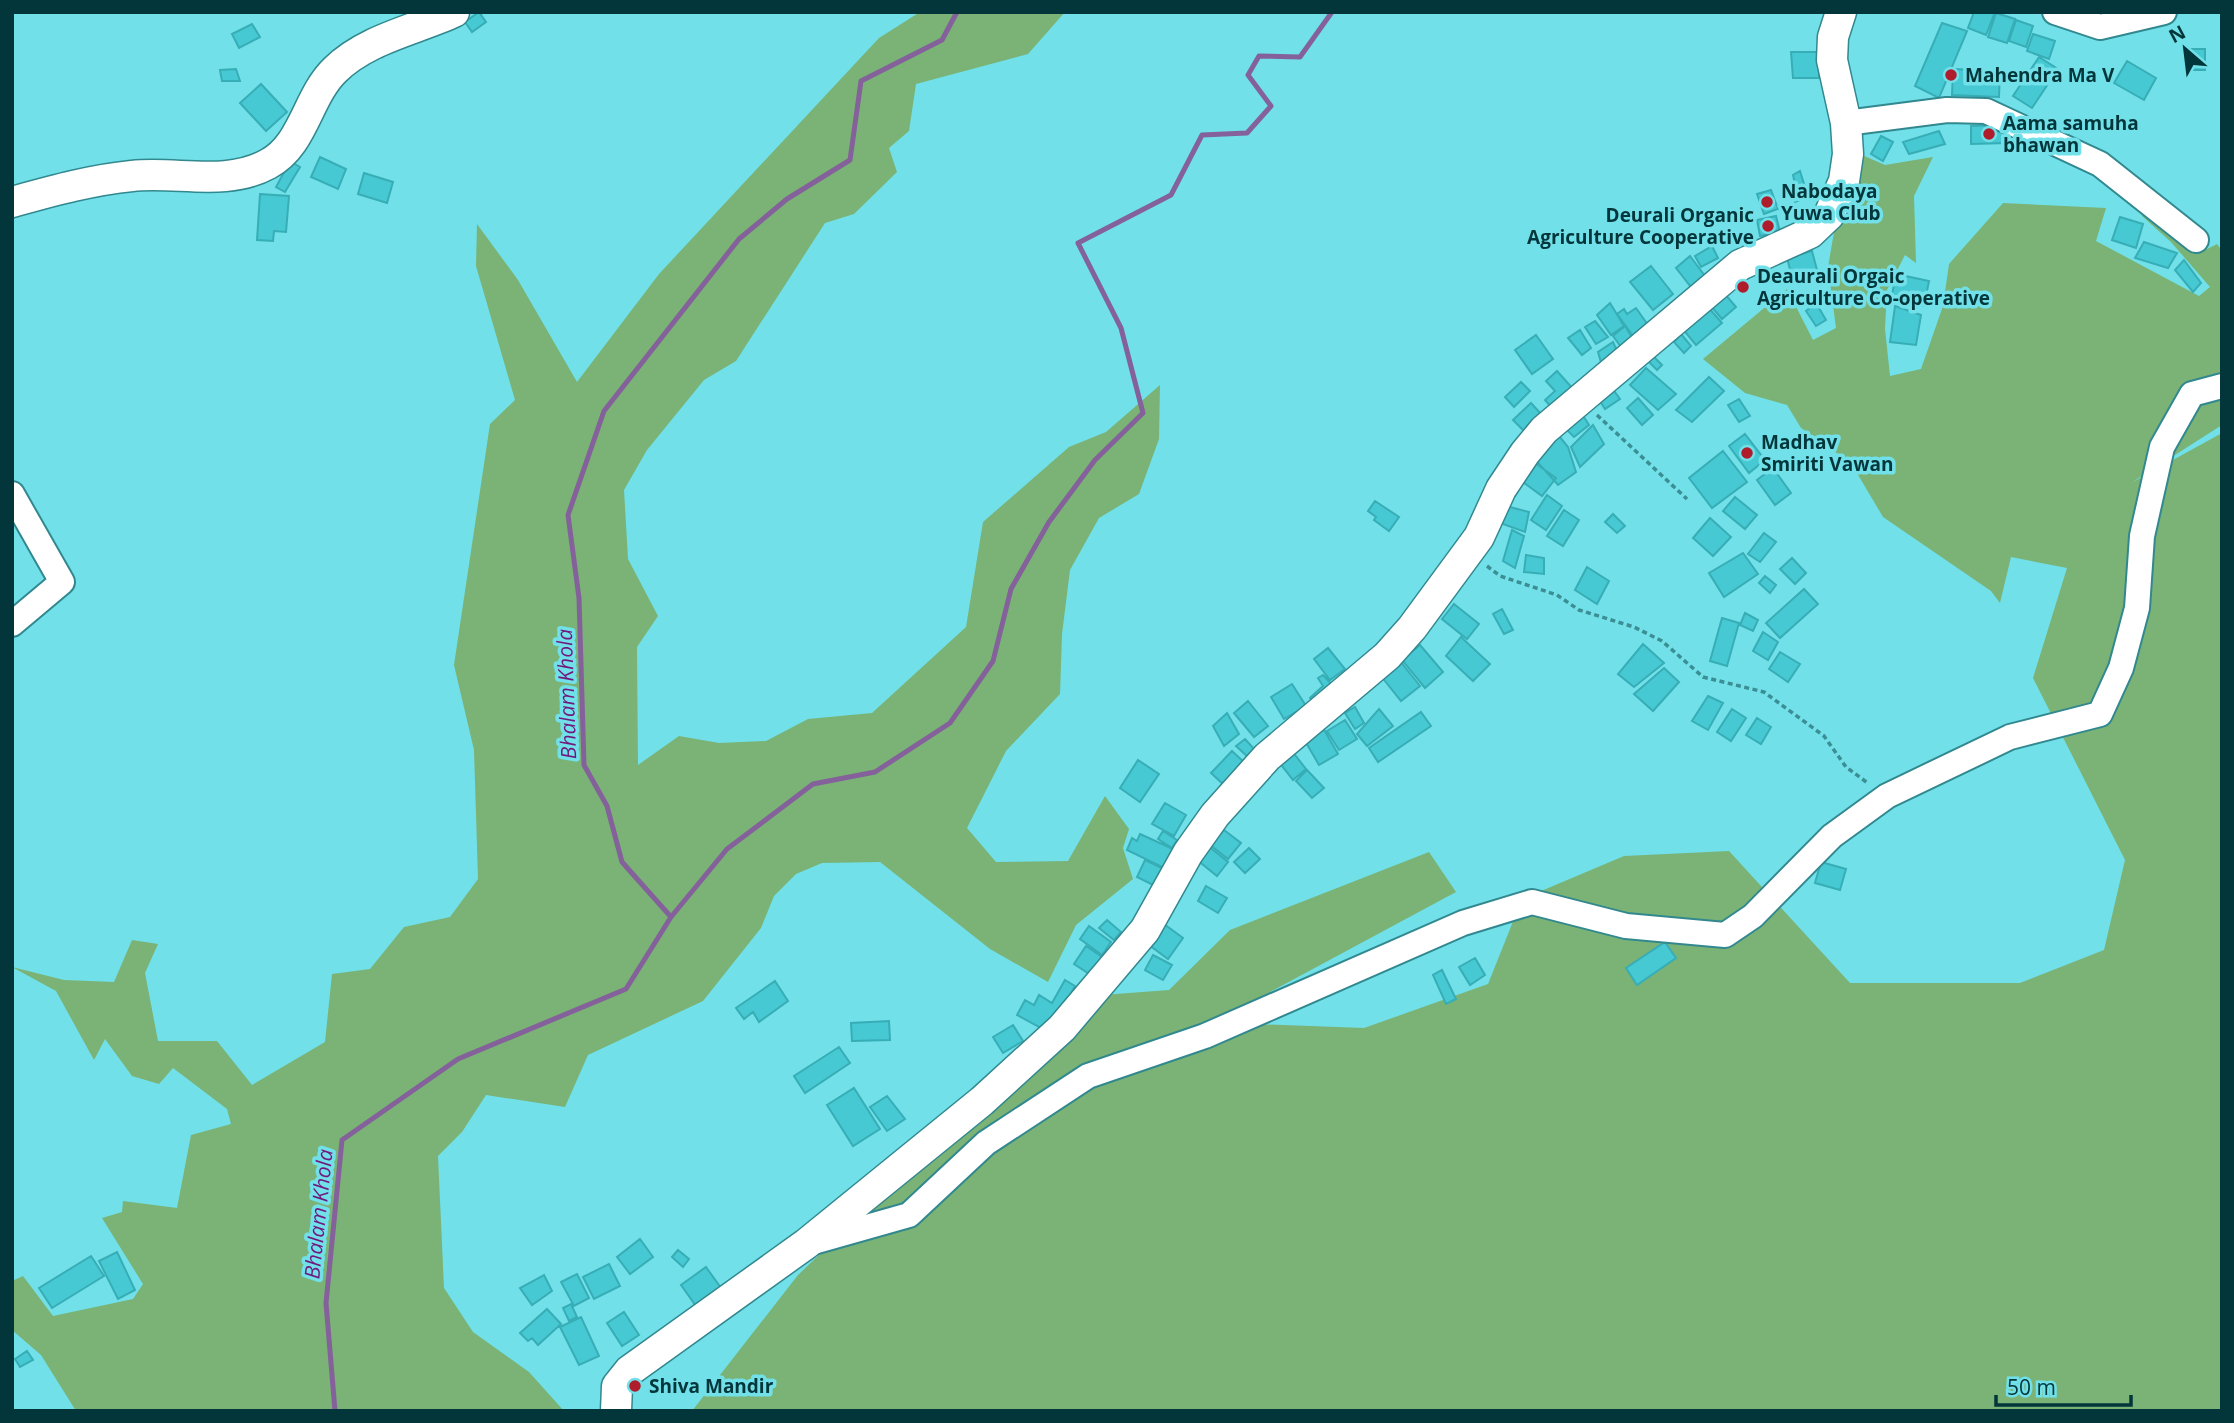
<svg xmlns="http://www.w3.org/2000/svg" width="2234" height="1423" viewBox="0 0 2234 1423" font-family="'Open Sans',sans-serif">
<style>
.green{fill:#7ab375}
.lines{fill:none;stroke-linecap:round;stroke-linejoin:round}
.stream{stroke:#84619b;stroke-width:5}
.building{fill:#47c9d3;stroke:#37adb6;stroke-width:2}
.minor-casing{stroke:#32888f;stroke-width:28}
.major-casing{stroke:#32888f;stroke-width:33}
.path{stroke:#3b8e94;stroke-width:3.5;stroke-dasharray:5 3.5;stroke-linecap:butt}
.minor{stroke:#fff;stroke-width:24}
.major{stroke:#fff;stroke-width:30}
.poi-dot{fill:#af1c2c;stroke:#71e0e9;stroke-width:2.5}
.labels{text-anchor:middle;stroke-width:7;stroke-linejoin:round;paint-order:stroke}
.poi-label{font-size:19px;font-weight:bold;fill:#02363a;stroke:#71e0e9;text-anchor:start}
.water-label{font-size:21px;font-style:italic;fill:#71187d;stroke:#71e0e9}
</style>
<rect width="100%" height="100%" fill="#71e0e9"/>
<path class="green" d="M 920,12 L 1065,12 L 1028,54 L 916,84 L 909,131 L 889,148 L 897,172 L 854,214 L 825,223 L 736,361 L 704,380 L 647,450 L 624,490 L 628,559 L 658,616 L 637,647 L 638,765 L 679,736 L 719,743 L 766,741 L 808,719 L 872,713 L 966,627 L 983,522 L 1069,447 L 1106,432 L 1160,385 L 1159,439 L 1139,494 L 1099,518 L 1070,570 L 1062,634 L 1060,694 L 1006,751 L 967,828 L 996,862 L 1068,861 L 1105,796 L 1129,829 L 1123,848 L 1133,879 L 1076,925 L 1048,982 L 990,949 L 880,862 L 822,863 L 796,874 L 774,896 L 761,928 L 703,1001 L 588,1055 L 565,1107 L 486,1095 L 462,1132 L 438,1156 L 444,1288 L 473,1332 L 529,1372 L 564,1411 L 76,1411 L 41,1355 L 12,1330 L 12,1281 L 23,1276 L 53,1316 L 133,1299 L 143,1284 L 102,1218 L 122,1212 L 123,1201 L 177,1208 L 191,1135 L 231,1124 L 227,1109 L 173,1068 L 159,1084 L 132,1076 L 105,1039 L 94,1060 L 56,991 L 12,967 L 64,980 L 114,982 L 132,940 L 158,944 L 145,973 L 158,1041 L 217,1041 L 252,1085 L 325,1042 L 332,974 L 370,969 L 404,927 L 450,917 L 478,879 L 474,750 L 454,665 L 490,424 L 515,400 L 476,266 L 477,224 L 518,280 L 577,382 L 659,274 L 879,38 Z
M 1862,155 L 1885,165 L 1933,157 L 1914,196 L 1916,263 L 1905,255 L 1887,290 L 1885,329 L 1890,376 L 1921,369 L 1943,306 L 1949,264 L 2003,203 L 2106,208 L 2096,241 L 2199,296 L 2210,287 L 2171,242 L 2142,216 L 2147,210 L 2203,251 L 2217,244 L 2222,251 L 2222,425 L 2131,483 L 2222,433 L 2222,1411 L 692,1411 L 798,1275 L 1089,996 L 1169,990 L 1230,930 L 1429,852 L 1456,892 L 1233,1012 L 1254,1024 L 1364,1028 L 1488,984 L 1522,899 L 1624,856 L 1729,851 L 1850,983 L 2020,983 L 2104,950 L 2125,860 L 2033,678 L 2067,568 L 2011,557 L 2000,603 L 1991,591 L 1883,517 L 1851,463 L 1801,428 L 1787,405 L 1745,393 L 1703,359 L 1787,289 L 1813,340 L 1836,328 L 1828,267 L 1837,215 Z"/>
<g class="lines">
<path class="stream" d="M 671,917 L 727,849 L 813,784 L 875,772 L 950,723 L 993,661 L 1011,589 L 1049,522 L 1095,460 L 1143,413 L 1121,328 L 1078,243 L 1171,195 L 1202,135 L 1247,133 L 1271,106 L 1248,75 L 1259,56 L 1300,57 L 1332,12
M 335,1411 L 326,1303 L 342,1140 L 458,1059 L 626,989 L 671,917 L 622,862 L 607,806 L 584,765 L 579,598 L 568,515 L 604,411 L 739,239 L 787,199 L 850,160 L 861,81 L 942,40 L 957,12"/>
</g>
<path class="building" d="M 479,12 L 486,22 L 472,32 L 465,22 Z
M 1974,12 L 1995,12 L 1986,35 L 1968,28 Z
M 1996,13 L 2015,19 L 2007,43 L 1988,37 Z
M 2016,20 L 2033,26 L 2026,47 L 2009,41 Z
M 1942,23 L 1967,31 L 1939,98 L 1915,86 Z
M 252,24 L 260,37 L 239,48 L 232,34 Z
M 2033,34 L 2055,41 L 2049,59 L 2027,51 Z
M 2186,49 L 2205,49 L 2205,70 L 2187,70 Z
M 1791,52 L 1819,52 L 1819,78 L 1793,78 Z
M 2039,57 L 2058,69 L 2032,108 L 2013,96 Z
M 2127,61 L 2156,78 L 2144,100 L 2114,83 Z
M 236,69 L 240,81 L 222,81 L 220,70 Z
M 1953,69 L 2000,71 L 1999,97 L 1952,95 Z
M 261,84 L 287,112 L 266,131 L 240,103 Z
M 2007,125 L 2008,143 L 1971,144 L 1971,126 Z
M 1939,131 L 1945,144 L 1909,154 L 1903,142 Z
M 1881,136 L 1893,142 L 1883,161 L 1871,154 Z
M 320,157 L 346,169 L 338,189 L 311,177 Z
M 290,161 L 300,167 L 285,192 L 276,187 Z
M 1800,171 L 1808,197 L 1795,202 L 1792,194 L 1797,193 L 1793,175 Z
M 364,173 L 393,182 L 387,203 L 358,194 Z
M 1771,190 L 1778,209 L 1764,214 L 1757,194 Z
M 260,194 L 289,196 L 286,232 L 274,231 L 273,241 L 257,240 Z
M 1776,216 L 1780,232 L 1760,236 L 1757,220 Z
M 2120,217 L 2143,224 L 2136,248 L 2112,240 Z
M 2144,242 L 2177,253 L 2168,268 L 2135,258 Z
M 1712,246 L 1718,258 L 1701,267 L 1695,256 Z
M 1812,251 L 1817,270 L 1792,277 L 1787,258 Z
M 1690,256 L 1705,276 L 1691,287 L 1676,268 Z
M 2184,260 L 2201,283 L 2193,292 L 2175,270 Z
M 1651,266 L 1673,294 L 1653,310 L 1630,282 Z
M 1896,274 L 1929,281 L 1924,306 L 1891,300 Z
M 1724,293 L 1736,307 L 1722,319 L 1710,305 Z
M 1610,303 L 1624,326 L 1611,335 L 1597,315 Z
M 1816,303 L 1826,320 L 1816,326 L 1806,311 Z
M 1707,306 L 1722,323 L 1696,345 L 1681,327 Z
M 1895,306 L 1921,315 L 1916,345 L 1890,342 Z
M 1636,308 L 1648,325 L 1633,336 L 1617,314 L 1624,309 L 1627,314 Z
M 1595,321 L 1608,337 L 1596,344 L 1585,327 Z
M 1625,326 L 1633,339 L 1621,347 L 1613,336 Z
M 1580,330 L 1591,348 L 1582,355 L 1568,338 Z
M 1681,334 L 1691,346 L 1684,353 L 1674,342 Z
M 1536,335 L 1553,359 L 1532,374 L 1515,350 Z
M 1613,342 L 1618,353 L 1602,366 L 1598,352 Z
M 1652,355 L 1662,365 L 1657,370 L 1646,359 Z
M 1646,368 L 1676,394 L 1658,410 L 1630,385 Z
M 1557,371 L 1574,390 L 1553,409 L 1545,400 L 1555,391 L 1546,381 Z
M 1709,377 L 1724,391 L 1692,422 L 1676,410 Z
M 1521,382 L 1530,391 L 1514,407 L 1505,397 Z
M 1612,388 L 1620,399 L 1605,409 L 1598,398 Z
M 1638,398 L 1653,415 L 1642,425 L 1627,408 Z
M 1739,399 L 1750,416 L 1739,422 L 1728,405 Z
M 1531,403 L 1542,415 L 1525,432 L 1513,420 Z
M 1577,406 L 1589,425 L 1574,437 L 1561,424 Z
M 1593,425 L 1604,444 L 1580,467 L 1571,447 Z
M 1555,431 L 1568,447 L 1576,472 L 1558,485 L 1532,456 Z
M 1745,434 L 1765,460 L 1749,473 L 1729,446 Z
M 1723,451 L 1747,482 L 1712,508 L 1689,478 Z
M 1532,461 L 1556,478 L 1542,496 L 1519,479 Z
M 1773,468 L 1791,493 L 1775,505 L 1757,480 Z
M 1547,495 L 1562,506 L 1546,530 L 1531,520 Z
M 1735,497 L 1757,515 L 1745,529 L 1723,511 Z
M 1375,501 L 1399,517 L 1389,531 L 1374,520 L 1376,517 L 1368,511 Z
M 1506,506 L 1529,512 L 1525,532 L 1500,523 Z
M 1564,510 L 1579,520 L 1563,546 L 1547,536 Z
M 1613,514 L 1625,526 L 1617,533 L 1605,522 Z
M 1710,518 L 1731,537 L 1713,556 L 1693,538 Z
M 1512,530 L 1524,536 L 1515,568 L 1503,561 Z
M 1764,533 L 1776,542 L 1760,562 L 1748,554 Z
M 1743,553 L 1758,574 L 1724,597 L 1709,573 Z
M 1526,555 L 1544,558 L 1544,574 L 1524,572 Z
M 1792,558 L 1806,573 L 1795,584 L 1780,569 Z
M 1587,567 L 1609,581 L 1597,604 L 1575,590 Z
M 1765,576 L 1776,585 L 1770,593 L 1759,583 Z
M 1804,589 L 1818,604 L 1780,638 L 1766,623 Z
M 1454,604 L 1479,624 L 1467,639 L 1442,619 Z
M 1502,609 L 1513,630 L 1504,634 L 1493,614 Z
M 1745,613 L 1758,620 L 1753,631 L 1740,625 Z
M 1722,618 L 1739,623 L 1727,666 L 1710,661 Z
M 1763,632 L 1778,642 L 1768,660 L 1753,651 Z
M 1461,637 L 1490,664 L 1473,681 L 1446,656 Z
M 1643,644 L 1664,663 L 1634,687 L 1618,674 Z
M 1420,645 L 1443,672 L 1425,688 L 1402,660 Z
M 1328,648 L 1345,669 L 1330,680 L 1314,659 Z
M 1780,652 L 1800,664 L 1788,682 L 1769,669 Z
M 1400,661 L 1420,686 L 1401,701 L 1381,676 Z
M 1664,668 L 1679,682 L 1653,711 L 1634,694 Z
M 1323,675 L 1336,689 L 1315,705 L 1310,698 L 1323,686 L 1318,678 Z
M 1292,684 L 1306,706 L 1284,719 L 1271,697 Z
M 1708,696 L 1723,703 L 1708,730 L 1692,721 Z
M 1248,701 L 1268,726 L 1254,737 L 1234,713 Z
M 1355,707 L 1364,723 L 1355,729 L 1345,713 Z
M 1379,709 L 1393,726 L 1367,746 L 1357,734 Z
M 1732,709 L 1746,718 L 1731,741 L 1717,732 Z
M 1421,712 L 1431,726 L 1378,762 L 1369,748 Z
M 1227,713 L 1239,734 L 1224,746 L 1213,726 Z
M 1757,718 L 1771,727 L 1761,744 L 1746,735 Z
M 1345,720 L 1357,739 L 1339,750 L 1327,731 Z
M 1323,728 L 1338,754 L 1319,765 L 1304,739 Z
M 1245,739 L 1255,750 L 1249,758 L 1236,746 Z
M 1232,751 L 1246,764 L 1225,786 L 1211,773 Z
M 1292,751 L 1306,769 L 1293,780 L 1279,762 Z
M 1138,760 L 1159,774 L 1140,802 L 1120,788 Z
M 1307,770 L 1324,788 L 1312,798 L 1296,781 Z
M 1165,803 L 1186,815 L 1174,836 L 1152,824 Z
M 1224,830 L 1241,843 L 1228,859 L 1209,844 Z
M 1163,831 L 1177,840 L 1172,848 L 1158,839 Z
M 1140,834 L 1173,849 L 1164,868 L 1127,850 L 1132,838 L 1137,841 Z
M 1207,845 L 1228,862 L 1217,876 L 1196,859 Z
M 1249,848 L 1260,859 L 1245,873 L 1234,862 Z
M 1145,860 L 1164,869 L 1155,886 L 1137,877 Z
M 1821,862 L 1846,869 L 1840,890 L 1815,883 Z
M 1206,886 L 1227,898 L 1218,913 L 1198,901 Z
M 1107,920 L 1121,932 L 1114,940 L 1099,928 Z
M 1164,924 L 1183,938 L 1168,959 L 1149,945 Z
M 1089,926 L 1111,942 L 1102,955 L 1080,939 Z
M 1665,942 L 1676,958 L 1637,985 L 1626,968 Z
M 1086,946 L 1102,957 L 1091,975 L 1074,964 Z
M 1153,955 L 1172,965 L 1163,980 L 1145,970 Z
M 1475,958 L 1485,975 L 1470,985 L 1459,967 Z
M 1442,970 L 1456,999 L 1446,1004 L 1433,975 Z
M 1065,980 L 1075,986 L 1050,1033 L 1017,1015 L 1025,1000 L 1034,1005 L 1039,995 L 1052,1003 Z
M 775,981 L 788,1001 L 759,1022 L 753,1012 L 744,1019 L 736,1008 Z
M 889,1021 L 890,1040 L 852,1041 L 851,1023 Z
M 1013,1025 L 1023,1041 L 1003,1053 L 993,1037 Z
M 839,1047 L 850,1063 L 805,1093 L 794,1076 Z
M 854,1088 L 880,1129 L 853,1146 L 827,1105 Z
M 887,1096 L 905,1119 L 887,1131 L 870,1107 Z
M 640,1239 L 653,1257 L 630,1274 L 617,1257 Z
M 678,1250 L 689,1259 L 683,1267 L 672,1257 Z
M 117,1252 L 135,1290 L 118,1299 L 99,1261 Z
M 91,1256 L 104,1276 L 52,1308 L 39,1288 Z
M 609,1264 L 620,1286 L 594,1299 L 583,1277 Z
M 706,1267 L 721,1288 L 696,1306 L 681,1285 Z
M 577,1274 L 589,1298 L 574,1306 L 561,1282 Z
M 544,1275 L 552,1291 L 532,1305 L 520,1288 Z
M 571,1304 L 577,1317 L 569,1321 L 563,1308 Z
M 547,1309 L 561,1324 L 538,1345 L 532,1338 L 528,1341 L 520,1333 Z
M 624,1312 L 639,1335 L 622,1346 L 607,1323 Z
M 581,1317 L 599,1356 L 579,1365 L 560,1327 Z
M 27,1351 L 33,1360 L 20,1367 L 15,1359 Z"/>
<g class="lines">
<defs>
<path id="minor" d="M 2055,12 L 2100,27 L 2164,12
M 1846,123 L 1947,110 L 1986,111 L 2100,164 L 2196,240
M 12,494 L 62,582 L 12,624
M 810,1243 L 909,1215 L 986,1143 L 1088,1076 L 1205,1036 L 1463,923 L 1532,902 L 1626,926 L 1725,935 L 1753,916 L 1832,836 L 1887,796 L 2010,737 L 2100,714 L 2121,668 L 2137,608 L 2142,536 L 2162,447 L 2192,394 L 2222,386"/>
<path id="major" d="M 12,202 C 52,191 91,180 132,176 C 177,171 226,187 268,164 C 304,145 307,97 335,70 C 366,39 415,30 454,12
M 616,1411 L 617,1386 L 629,1371 L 806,1244 L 982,1101 L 1062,1028 L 1145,930 L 1188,853 L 1215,815 L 1267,757 L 1387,656 L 1412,628 L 1479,537 L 1501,489 L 1525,453 L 1544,430 L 1740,265 L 1810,233 L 1829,215 L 1844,181 L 1848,154 L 1846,123 L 1832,60 L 1833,37 L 1841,12"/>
</defs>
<use href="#minor" class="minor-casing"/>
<use href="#major" class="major-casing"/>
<path class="path" d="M 1597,415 L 1687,499
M 1487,566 L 1500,576 L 1557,595 L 1579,610 L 1634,627 L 1662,641 L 1703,677 L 1764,692 L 1824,736 L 1846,767 L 1869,784"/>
<use href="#minor" class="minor"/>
<use href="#major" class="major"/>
</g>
<g class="poi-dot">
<circle cx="1951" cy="75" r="7"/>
<circle cx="1989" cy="134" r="7"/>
<circle cx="1767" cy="202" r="7"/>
<circle cx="1768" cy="226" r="7"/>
<circle cx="1743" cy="287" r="7"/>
<circle cx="1747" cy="453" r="7"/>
<circle cx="635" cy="1386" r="7"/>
</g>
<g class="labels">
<g class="poi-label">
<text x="1965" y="82">Mahendra Ma V</text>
<text x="2003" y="130">Aama samuha<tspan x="2003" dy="22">bhawan</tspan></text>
<text x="1781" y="198">Nabodaya<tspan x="1781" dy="22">Yuwa Club</tspan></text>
<text x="1754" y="222" text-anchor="end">Deurali Organic<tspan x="1754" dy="22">Agriculture Cooperative</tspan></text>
<text x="1757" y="283">Deaurali Orgaic<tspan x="1757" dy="22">Agriculture Co-operative</tspan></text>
<text x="1761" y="449">Madhav<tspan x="1761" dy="22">Smiriti Vawan</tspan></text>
<text x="649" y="1393">Shiva Mandir</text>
</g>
<g class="water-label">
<text transform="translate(567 694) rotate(-92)" y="7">Bhalam Khola</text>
<text transform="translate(319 1214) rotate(-84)" y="7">Bhalam Khola</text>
</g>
</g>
<rect width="2234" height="1423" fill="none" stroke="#02363a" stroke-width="28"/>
<g transform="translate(2185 49) rotate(332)" stroke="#71e0e9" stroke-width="5" paint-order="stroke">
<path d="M0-5L12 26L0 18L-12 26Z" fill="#02363a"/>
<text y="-10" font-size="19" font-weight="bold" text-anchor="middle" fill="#02363a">N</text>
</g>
<path d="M1996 1395v10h135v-10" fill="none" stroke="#02363a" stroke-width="3.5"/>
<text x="2007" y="1395" font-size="21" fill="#02363a" stroke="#71e0e9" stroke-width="5" paint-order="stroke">50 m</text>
</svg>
